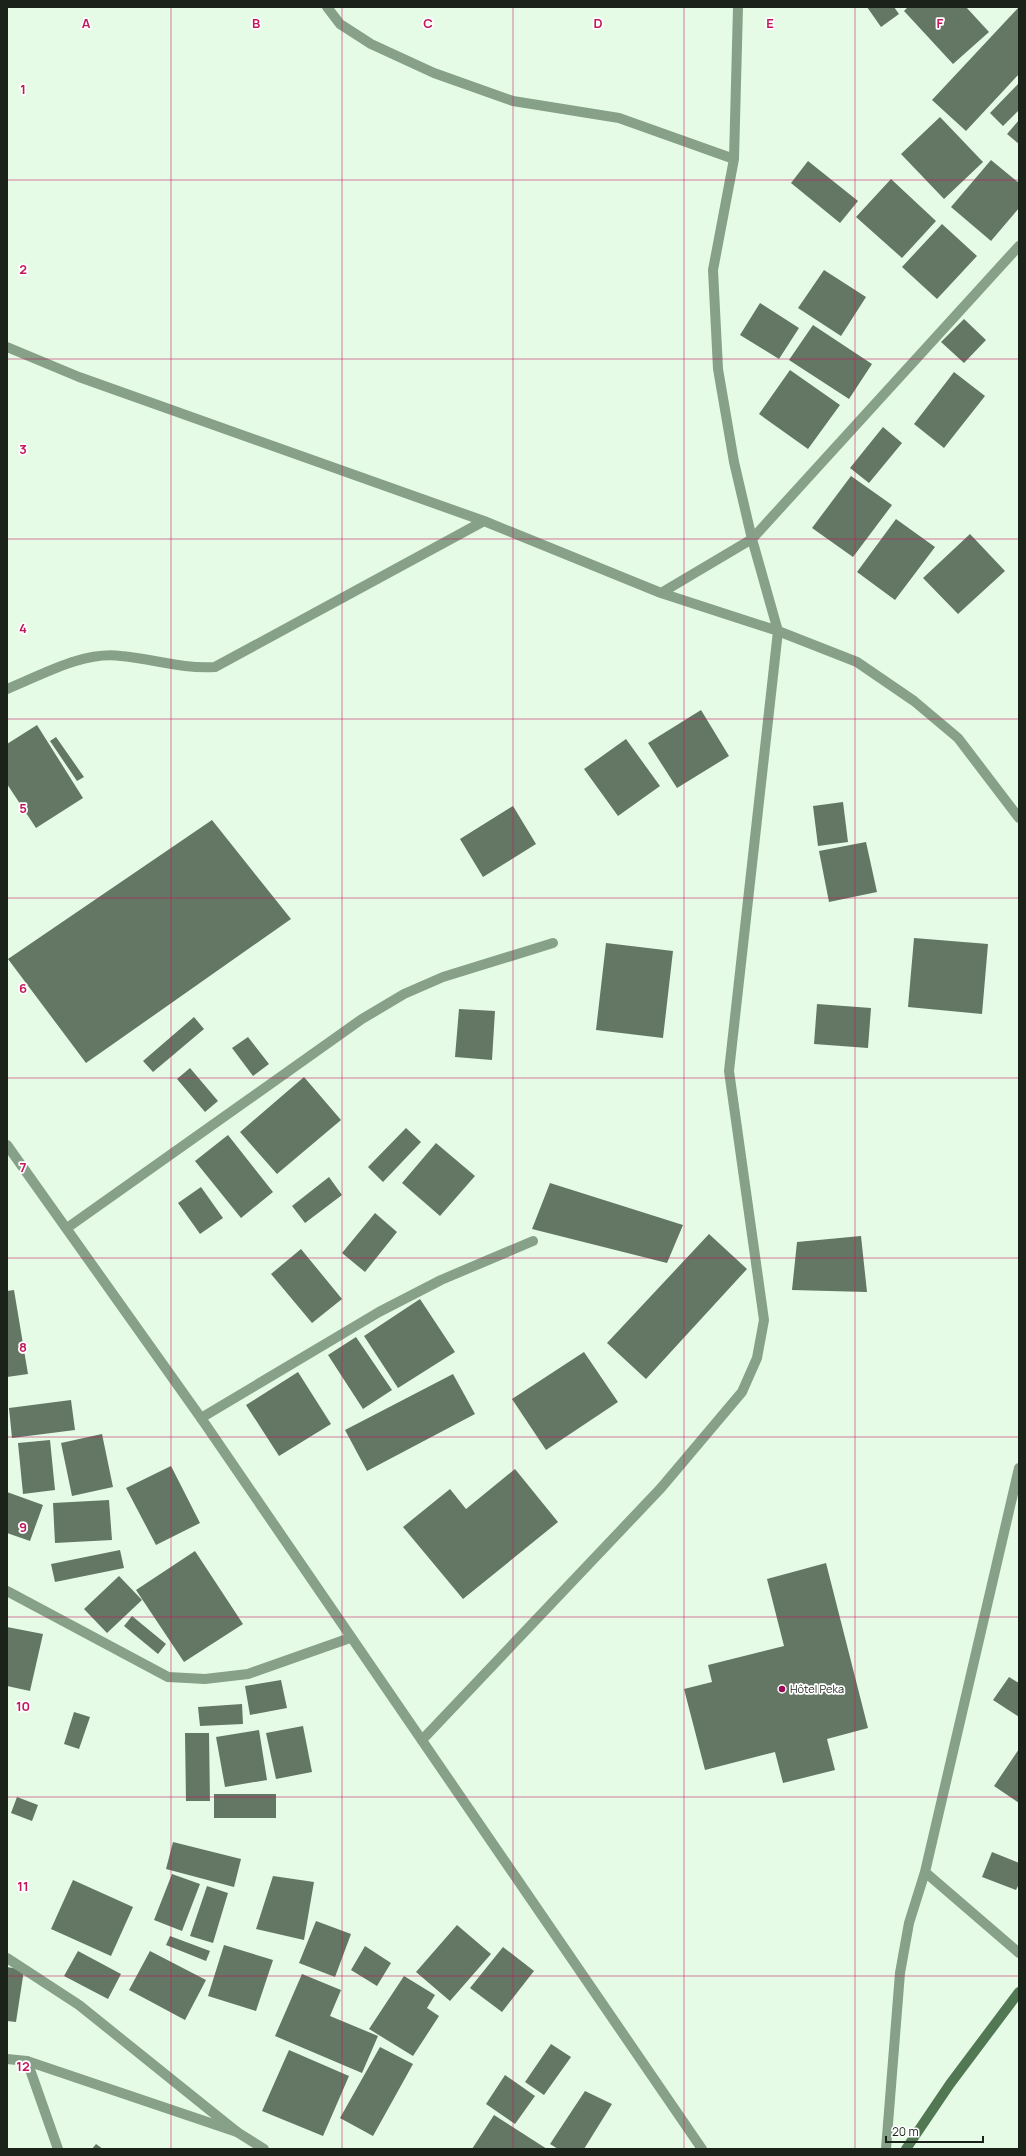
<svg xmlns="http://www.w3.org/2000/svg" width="1026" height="2156" viewBox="0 0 1026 2156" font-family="Manrope,sans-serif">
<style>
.building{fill:#647664}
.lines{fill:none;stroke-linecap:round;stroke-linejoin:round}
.minor{stroke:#86a187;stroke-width:10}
.tertiary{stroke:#86a187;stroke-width:10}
.secondary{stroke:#517853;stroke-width:10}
.grid{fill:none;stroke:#c2185b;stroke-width:1;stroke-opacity:0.55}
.poi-dot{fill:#9b0b5a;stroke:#fff;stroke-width:1.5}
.labels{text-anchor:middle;stroke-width:3.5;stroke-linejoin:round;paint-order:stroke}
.poi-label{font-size:11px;fill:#1a221a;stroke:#fff;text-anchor:start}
.grid-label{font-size:13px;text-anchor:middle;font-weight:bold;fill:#c2185b;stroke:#fff;stroke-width:3.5;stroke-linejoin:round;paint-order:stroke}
</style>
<rect width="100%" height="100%" fill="#e6fbe6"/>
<path class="building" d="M 867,7 L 894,7 L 899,14 L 881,27 Z
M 908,7 L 966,7 L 989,32 L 953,64 L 904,11 Z
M 1019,7 L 1019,74 L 966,131 L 932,100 Z
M 1019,83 L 1019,110 L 1003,126 L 990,113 Z
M 940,117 L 983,162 L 944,199 L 901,154 Z
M 1019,120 L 1019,144 L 1007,134 Z
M 991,160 L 1019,183 L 1019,208 L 991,241 L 951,207 Z
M 808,161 L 858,201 L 840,223 L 791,183 Z
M 891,179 L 936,221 L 902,258 L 856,217 Z
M 942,224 L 977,256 L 937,299 L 902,267 Z
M 824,270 L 866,297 L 841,336 L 798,308 Z
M 760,303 L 799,328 L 779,359 L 740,335 Z
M 964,319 L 986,340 L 964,363 L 941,342 Z
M 813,325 L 872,364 L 849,399 L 789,360 Z
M 790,370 L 840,405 L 808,449 L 759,414 Z
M 954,372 L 985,396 L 944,448 L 914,424 Z
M 883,427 L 902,443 L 869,483 L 850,468 Z
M 851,476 L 892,505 L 853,557 L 812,528 Z
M 896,519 L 935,547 L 895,600 L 857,572 Z
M 970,534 L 1005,571 L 958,614 L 923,578 Z
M 701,710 L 729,756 L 677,788 L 648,743 Z
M 37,725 L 83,798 L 36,828 L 7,784 L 7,744 Z
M 56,737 L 84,777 L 77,781 L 50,741 Z
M 626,739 L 660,786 L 618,816 L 584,769 Z
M 843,802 L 848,842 L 818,846 L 813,806 Z
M 513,806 L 536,844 L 483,877 L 460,839 Z
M 212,820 L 291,919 L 86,1063 L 8,959 Z
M 866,842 L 877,892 L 829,902 L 819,851 Z
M 914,938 L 988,944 L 982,1014 L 908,1007 Z
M 606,943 L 673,951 L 663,1038 L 596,1030 Z
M 817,1004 L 871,1008 L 868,1048 L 814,1044 Z
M 459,1009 L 495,1011 L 492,1060 L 455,1057 Z
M 194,1017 L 204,1029 L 153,1072 L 143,1061 Z
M 248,1037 L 269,1064 L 253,1076 L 232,1048 Z
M 190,1068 L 218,1101 L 205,1112 L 177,1079 Z
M 304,1077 L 341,1120 L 277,1174 L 240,1132 Z
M 406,1128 L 421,1142 L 383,1182 L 368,1167 Z
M 228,1135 L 273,1192 L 241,1218 L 195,1161 Z
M 436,1143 L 475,1176 L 440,1216 L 402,1183 Z
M 329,1177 L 342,1195 L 305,1223 L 292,1206 Z
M 550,1183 L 683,1225 L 667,1263 L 532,1229 Z
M 201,1187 L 223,1218 L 200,1234 L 178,1203 Z
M 375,1213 L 397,1232 L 365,1272 L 342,1253 Z
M 709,1234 L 747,1269 L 646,1379 L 607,1343 Z
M 861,1236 L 867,1292 L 792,1290 L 797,1242 Z
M 301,1249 L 342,1299 L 312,1323 L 271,1274 Z
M 14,1290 L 28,1374 L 7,1377 L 7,1291 Z
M 420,1299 L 455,1352 L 398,1388 L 364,1336 Z
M 356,1337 L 392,1390 L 363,1409 L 328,1355 Z
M 584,1352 L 618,1402 L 546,1450 L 512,1399 Z
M 298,1372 L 331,1424 L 279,1456 L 246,1405 Z
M 453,1374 L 475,1414 L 367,1471 L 345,1430 Z
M 71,1400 L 75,1430 L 12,1438 L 9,1408 Z
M 102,1434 L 113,1487 L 72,1496 L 61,1443 Z
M 50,1440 L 55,1490 L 23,1494 L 18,1443 Z
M 171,1466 L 200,1523 L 156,1545 L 126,1488 Z
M 515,1469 L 558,1522 L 463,1599 L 403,1527 L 450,1489 L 466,1509 Z
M 7,1492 L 43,1505 L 30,1541 L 7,1533 Z
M 109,1500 L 112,1540 L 55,1543 L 53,1503 Z
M 120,1550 L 124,1568 L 55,1582 L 51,1564 Z
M 195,1551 L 243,1624 L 184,1662 L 136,1590 Z
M 826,1563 L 868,1728 L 827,1739 L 835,1770 L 783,1783 L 775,1752 L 705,1770 L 684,1689 L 712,1682 L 708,1665 L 784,1646 L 767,1579 Z
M 119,1576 L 142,1600 L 107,1633 L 84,1609 Z
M 132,1616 L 166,1644 L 158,1654 L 124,1626 Z
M 7,1627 L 43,1634 L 30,1691 L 7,1686 Z
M 1009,1677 L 1019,1683 L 1019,1717 L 993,1700 Z
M 281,1680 L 287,1708 L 250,1715 L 245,1686 Z
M 242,1704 L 243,1724 L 200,1726 L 198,1707 Z
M 74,1712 L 90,1717 L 79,1749 L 64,1744 Z
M 303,1726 L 312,1772 L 276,1779 L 266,1733 Z
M 259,1730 L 267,1780 L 225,1787 L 216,1737 Z
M 185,1733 L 209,1733 L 210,1801 L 186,1801 Z
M 1019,1749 L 1019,1803 L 994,1786 Z
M 214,1794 L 276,1794 L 276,1818 L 214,1818 Z
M 17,1797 L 38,1805 L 32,1821 L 11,1813 Z
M 173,1842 L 241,1859 L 234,1887 L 166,1869 Z
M 992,1852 L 1019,1863 L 1019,1884 L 1016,1890 L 982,1877 Z
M 172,1874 L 200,1884 L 182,1931 L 154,1920 Z
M 273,1876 L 314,1882 L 304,1940 L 256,1929 Z
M 73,1880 L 133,1907 L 111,1956 L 51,1929 Z
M 207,1886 L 228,1893 L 213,1943 L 190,1936 Z
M 316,1921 L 351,1934 L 335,1977 L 299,1963 Z
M 457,1925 L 491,1954 L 450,2001 L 416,1972 Z
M 170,1936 L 210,1951 L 206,1961 L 166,1945 Z
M 224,1945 L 273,1960 L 256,2011 L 208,1996 Z
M 365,1946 L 391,1963 L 377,1986 L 351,1970 Z
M 503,1947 L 534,1971 L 502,2012 L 470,1988 Z
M 78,1951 L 121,1974 L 108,1999 L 64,1976 Z
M 150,1951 L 206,1980 L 185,2020 L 129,1990 Z
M 7,1967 L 24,1970 L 16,2022 L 7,2021 Z
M 302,1974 L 341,1990 L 330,2016 L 378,2036 L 362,2073 L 275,2036 Z
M 404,1976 L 435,1995 L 427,2008 L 439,2016 L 413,2056 L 369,2029 Z
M 551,2044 L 571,2057 L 544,2095 L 525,2082 Z
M 380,2047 L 413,2064 L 373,2136 L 340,2118 Z
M 289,2050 L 349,2076 L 323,2136 L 262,2111 Z
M 505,2075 L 535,2096 L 515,2124 L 486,2104 Z
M 585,2091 L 612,2104 L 584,2149 L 558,2149 L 550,2144 Z
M 494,2115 L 547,2149 L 472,2149 Z
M 96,2144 L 103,2149 L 92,2149 Z"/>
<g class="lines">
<path class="minor" d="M 327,7 L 340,24 L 371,44 L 434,73 L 513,101 L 619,118 L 734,159
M 738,7 L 734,159 L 713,270 L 718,369 L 734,462 L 752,539 L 1019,246
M 7,347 L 79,377 L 484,521 L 661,593 L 778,631 L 857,662 L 914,701 L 958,738 L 1019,818
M 7,689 C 42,675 82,651 121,656 C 155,659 180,669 215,667 L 484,521
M 67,1228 L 362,1019 L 404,994 L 443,977 L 553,943
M 201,1418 L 379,1312 L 441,1280 L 533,1241
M 1019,1468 L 925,1872 L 1019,1953
M 7,1591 L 168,1677 L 205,1679 L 248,1674 L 350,1638
M 422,1740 L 661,1488 L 742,1392 L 757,1358 L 764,1320 L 729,1071 L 778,631 L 752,539 L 661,593
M 7,1958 L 79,2005 L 237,2132
M 27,2061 L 58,2149
M 886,2149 L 900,1973 L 909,1923 L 925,1872"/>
<path class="tertiary" d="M 7,1145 L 201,1418 L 702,2149
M 7,2059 L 27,2061 L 237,2132 L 264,2149"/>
<path class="secondary" d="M 906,2149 L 950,2084 L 1019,1992"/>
</g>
<path class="grid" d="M 171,7 L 171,2149M 342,7 L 342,2149M 513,7 L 513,2149M 684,7 L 684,2149M 855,7 L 855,2149M 7,180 L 1019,180M 7,359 L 1019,359M 7,539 L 1019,539M 7,719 L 1019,719M 7,898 L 1019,898M 7,1078 L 1019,1078M 7,1258 L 1019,1258M 7,1437 L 1019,1437M 7,1617 L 1019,1617M 7,1797 L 1019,1797M 7,1976 L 1019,1976"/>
<circle class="poi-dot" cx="782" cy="1689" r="4"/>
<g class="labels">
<g class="poi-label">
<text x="790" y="1693">Hôtel Peka</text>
</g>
</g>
<g class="grid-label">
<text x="86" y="28">A</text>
<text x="256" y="28">B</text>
<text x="428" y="28">C</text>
<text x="598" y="28">D</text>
<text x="770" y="28">E</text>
<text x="940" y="28">F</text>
<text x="23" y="94">1</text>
<text x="23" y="274">2</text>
<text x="23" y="454">3</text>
<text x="23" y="633">4</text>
<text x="23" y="813">5</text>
<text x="23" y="993">6</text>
<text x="23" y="1172">7</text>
<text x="23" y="1352">8</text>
<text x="23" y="1532">9</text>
<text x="23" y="1711">10</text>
<text x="23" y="1891">11</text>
<text x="23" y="2071">12</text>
</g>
<rect width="1026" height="2156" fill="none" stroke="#1a221a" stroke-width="16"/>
<path d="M886 2136v6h97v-6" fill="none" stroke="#1a221a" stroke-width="2"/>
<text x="892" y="2136" font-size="12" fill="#1a221a" stroke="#ffffff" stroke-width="3" paint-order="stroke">20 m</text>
</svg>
